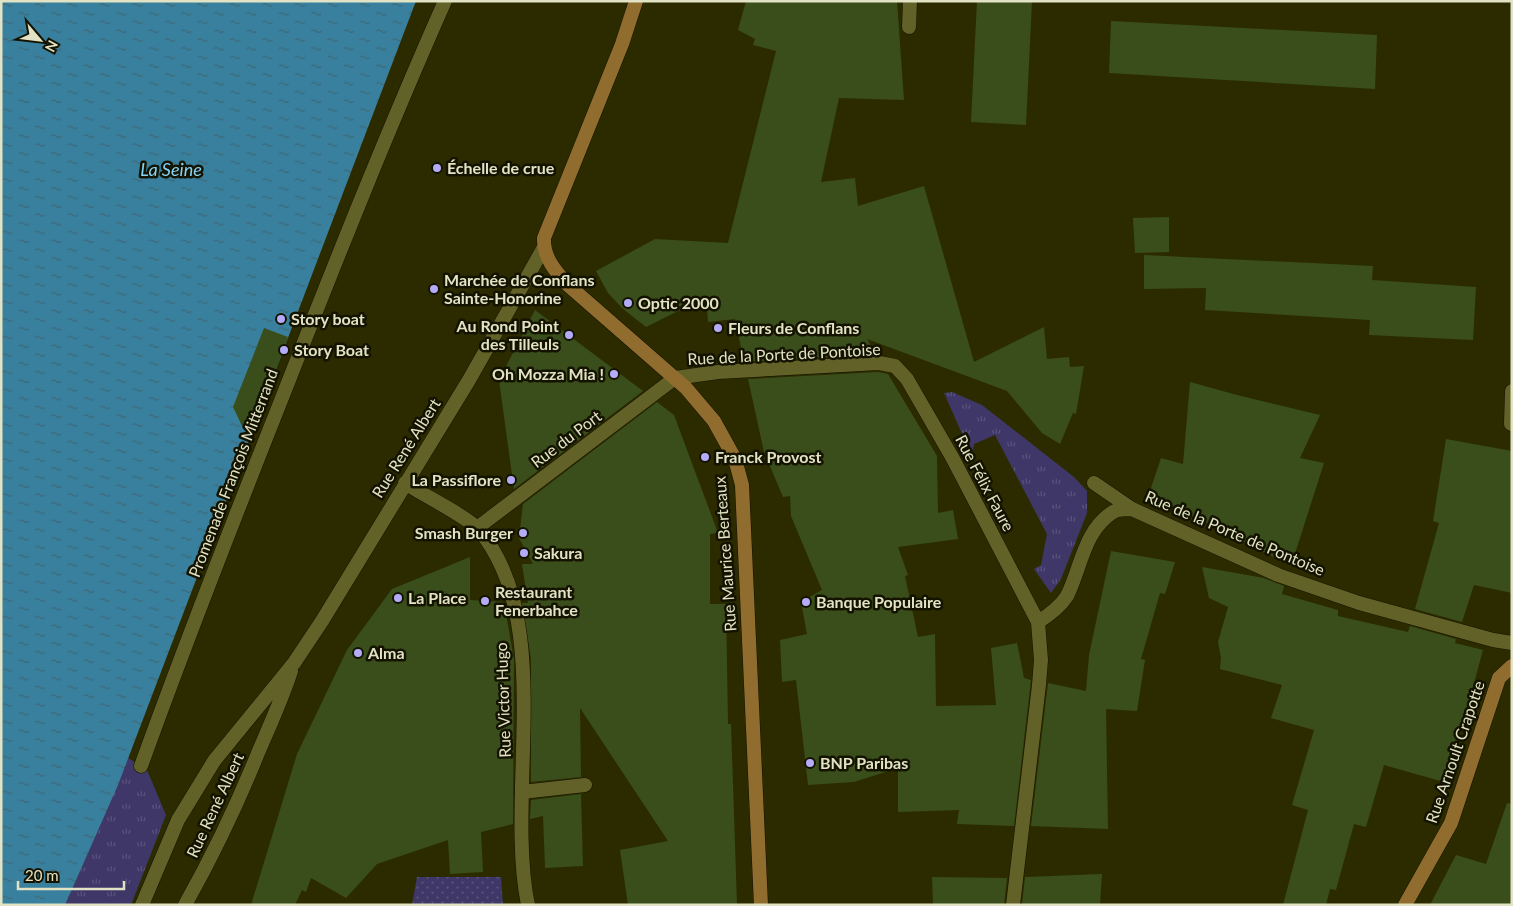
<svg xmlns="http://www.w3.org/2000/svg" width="1513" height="906" viewBox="0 0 1513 906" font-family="Lato,sans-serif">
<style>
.grass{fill:url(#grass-tufts)}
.garden{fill:url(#garden-dots)}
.water{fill:url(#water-ripples)}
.building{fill:#394e1b}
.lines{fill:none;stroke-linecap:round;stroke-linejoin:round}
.service-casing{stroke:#141300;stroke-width:15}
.pedestrian-casing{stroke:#141300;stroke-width:15}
.minor-casing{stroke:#141300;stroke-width:15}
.secondary-casing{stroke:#141300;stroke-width:15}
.service{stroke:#626127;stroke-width:14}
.pedestrian{stroke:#626127;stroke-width:14}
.minor{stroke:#626127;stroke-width:14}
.secondary{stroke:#906c2e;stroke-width:14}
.poi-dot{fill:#b4acf9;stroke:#141300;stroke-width:2}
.labels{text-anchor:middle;stroke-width:5;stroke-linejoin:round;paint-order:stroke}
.poi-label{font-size:16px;font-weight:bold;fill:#e2e3c5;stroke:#141300;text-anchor:start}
.street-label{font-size:16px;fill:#e2e3c5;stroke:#141300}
.water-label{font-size:18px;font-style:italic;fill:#85d3f6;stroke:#141300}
</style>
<defs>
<pattern id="grass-tufts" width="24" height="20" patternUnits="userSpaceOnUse" patternTransform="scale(1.25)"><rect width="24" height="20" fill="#3e3768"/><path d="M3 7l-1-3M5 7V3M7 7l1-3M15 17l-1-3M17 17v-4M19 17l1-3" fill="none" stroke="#5a547c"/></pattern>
<pattern id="garden-dots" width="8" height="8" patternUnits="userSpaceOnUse" patternTransform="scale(1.25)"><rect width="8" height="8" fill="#3e3768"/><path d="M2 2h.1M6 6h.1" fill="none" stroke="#5a547c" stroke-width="1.8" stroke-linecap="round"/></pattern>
<pattern id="water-ripples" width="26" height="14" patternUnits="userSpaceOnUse" patternTransform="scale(1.25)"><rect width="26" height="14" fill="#39809e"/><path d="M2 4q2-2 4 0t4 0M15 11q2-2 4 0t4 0" fill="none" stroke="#3d6876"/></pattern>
</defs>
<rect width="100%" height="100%" fill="#2c2b00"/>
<path class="grass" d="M 952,392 L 982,405 L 1074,477 L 1087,491 L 1087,513 L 1061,579 L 1051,593 L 1034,569 L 1041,565 L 1047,534 L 995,435 L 974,444 L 972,456 L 944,393 Z
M 128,758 L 147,770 L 166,815 L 131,905 L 65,905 Z"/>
<path class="garden" d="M 417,877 L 501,877 L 503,905 L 412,905 Z"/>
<path class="water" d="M 1,1 L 416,1 L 118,785 L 65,905 L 1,905 Z"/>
<path class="building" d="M 746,1 L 897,1 L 904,100 L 839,98 L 821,182 L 855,178 L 858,206 L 924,186 L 974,362 L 1044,327 L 1047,359 L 1069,357 L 1070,367 L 1084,366 L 1076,414 L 1073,413 L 1060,444 L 1042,433 L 1007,391 L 867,339 L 876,354 L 744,362 L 735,319 L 708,322 L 706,297 L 646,327 L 622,308 L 608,293 L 596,271 L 655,239 L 728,243 L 776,51 L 753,45 L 755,39 L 738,30 Z
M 977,1 L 1032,1 L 1026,125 L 971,122 Z
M 1111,21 L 1377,35 L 1375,89 L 1109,73 Z
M 1169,217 L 1169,252 L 1135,253 L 1133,218 Z
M 1144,255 L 1373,266 L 1372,280 L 1476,287 L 1473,340 L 1369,335 L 1370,320 L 1205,310 L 1206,288 L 1144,289 Z
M 535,310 L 643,391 L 514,489 L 499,380 Z
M 264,328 L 288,337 L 259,415 L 242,426 L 233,407 Z
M 878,372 L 888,374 L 937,456 L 938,513 L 953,510 L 958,539 L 898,547 L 908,575 L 905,576 L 918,637 L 935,634 L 936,706 L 996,705 L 991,648 L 1017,643 L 1024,678 L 1031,680 L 1014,826 L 957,824 L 959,810 L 898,812 L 898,768 L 854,782 L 808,785 L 796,680 L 782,682 L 780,640 L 807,634 L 801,602 L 822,590 L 791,516 L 790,496 L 783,497 L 764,452 L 748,379 Z
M 1190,382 L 1237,395 L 1320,415 L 1300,458 L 1324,463 L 1291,566 L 1149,494 L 1161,458 L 1183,464 Z
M 657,402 L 674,415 L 718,533 L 710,534 L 710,604 L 726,604 L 728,724 L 731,724 L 737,905 L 628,905 L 620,850 L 668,841 L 580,708 L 581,777 L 531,782 L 531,659 L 522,603 L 528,603 L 522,564 L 533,564 L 519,538 L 523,504 Z
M 1446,439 L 1512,451 L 1512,593 L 1474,585 L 1462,622 L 1415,609 L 1439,523 L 1433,521 Z
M 1111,551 L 1175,562 L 1165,594 L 1160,593 L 1141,659 L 1145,660 L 1137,711 L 1106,709 L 1108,829 L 1031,826 L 1048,683 L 1086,691 L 1089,655 Z
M 470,557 L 470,600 L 504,602 L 514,660 L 513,824 L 481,832 L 483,872 L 450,874 L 448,840 L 377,864 L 346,898 L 311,878 L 306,892 L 302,890 L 295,905 L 251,905 L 297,754 L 347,650 L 392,589 Z
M 1202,567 L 1264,578 L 1284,586 L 1282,594 L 1338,610 L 1338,616 L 1408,632 L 1410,626 L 1456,639 L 1455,643 L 1483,650 L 1459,738 L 1444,782 L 1384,765 L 1366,827 L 1354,824 L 1336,890 L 1330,889 L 1326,905 L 1283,905 L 1308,810 L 1292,805 L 1314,730 L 1271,718 L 1282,685 L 1220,669 L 1221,658 L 1218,642 L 1228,607 L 1209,598 Z
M 581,794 L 583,866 L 545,868 L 543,816 L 530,819 L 531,800 Z
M 1507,803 L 1512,804 L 1512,905 L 1430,905 L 1456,855 L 1486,864 Z
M 1102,874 L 1100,905 L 1022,905 L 1025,877 Z
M 932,877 L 1007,878 L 1004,905 L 933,905 Z"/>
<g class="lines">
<defs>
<path id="service" d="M 909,27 L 910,1
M 1511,424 L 1512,391
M 522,792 L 585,785"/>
<path id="pedestrian" d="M 141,766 C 185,644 232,524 280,403 C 333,268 386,134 445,1"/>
<path id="minor" d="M 405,483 C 421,494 468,517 479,530 C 556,621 505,794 528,905
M 1094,483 L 1132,509 L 1278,575 L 1359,603 L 1493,640 L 1512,643
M 477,528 L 675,378 L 718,372 L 879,363 L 895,366 L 907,379 L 952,457 L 1038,622 L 1041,660 L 1039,685 L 1013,905
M 1038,622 C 1049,615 1060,607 1067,596 C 1081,568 1084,530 1113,512 C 1118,509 1127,509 1132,509
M 142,905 L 178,820 L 214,761 L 294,663 L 322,621 L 469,380 L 543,249
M 185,905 C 213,855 237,805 258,753 C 270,725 282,699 291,671"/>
<path id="secondary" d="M 636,1 L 622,44 L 544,238 C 543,257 555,271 568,285 L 686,388 L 714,421 L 735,459 L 742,485 L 761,905
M 1405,905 L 1451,823 L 1499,678 L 1512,666"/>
</defs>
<use href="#service" class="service-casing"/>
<use href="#pedestrian" class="pedestrian-casing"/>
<use href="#minor" class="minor-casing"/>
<use href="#secondary" class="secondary-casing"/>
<use href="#service" class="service"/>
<use href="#pedestrian" class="pedestrian"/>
<use href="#minor" class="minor"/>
<use href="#secondary" class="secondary"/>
</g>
<g class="poi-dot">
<circle cx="437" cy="168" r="5"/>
<circle cx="434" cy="289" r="5"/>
<circle cx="628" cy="303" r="5"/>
<circle cx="281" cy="319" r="5"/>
<circle cx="718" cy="328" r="5"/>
<circle cx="569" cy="335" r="5"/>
<circle cx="284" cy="350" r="5"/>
<circle cx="614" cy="374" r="5"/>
<circle cx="705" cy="457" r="5"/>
<circle cx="511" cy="480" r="5"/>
<circle cx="523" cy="533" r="5"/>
<circle cx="524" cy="553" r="5"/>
<circle cx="398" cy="598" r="5"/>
<circle cx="485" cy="601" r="5"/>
<circle cx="806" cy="602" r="5"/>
<circle cx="358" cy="653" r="5"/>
<circle cx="810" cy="763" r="5"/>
</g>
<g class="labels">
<g class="poi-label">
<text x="447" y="174">Échelle de crue</text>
<text x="444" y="286">Marchée de Conflans<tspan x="444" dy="18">Sainte-Honorine</tspan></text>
<text x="638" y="309">Optic 2000</text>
<text x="291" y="325">Story boat</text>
<text x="559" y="332" text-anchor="end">Au Rond Point<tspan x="559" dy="18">des Tilleuls</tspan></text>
<text x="728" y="334">Fleurs de Conflans</text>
<text x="294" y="356">Story Boat</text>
<text x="604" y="380" text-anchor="end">Oh Mozza Mia !</text>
<text x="715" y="463">Franck Provost</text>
<text x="501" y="486" text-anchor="end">La Passiflore</text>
<text x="513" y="539" text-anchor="end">Smash Burger</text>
<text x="534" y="559">Sakura</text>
<text x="495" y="598">Restaurant<tspan x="495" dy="18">Fenerbahce</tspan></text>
<text x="408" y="604">La Place</text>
<text x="816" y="608">Banque Populaire</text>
<text x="368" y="659">Alma</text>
<text x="820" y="769">BNP Paribas</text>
</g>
<g class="street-label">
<text transform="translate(784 354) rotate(-3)" y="6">Rue de la Porte de Pontoise</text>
<text transform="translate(566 439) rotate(-37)" y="6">Rue du Port</text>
<text transform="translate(406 448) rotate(-58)" y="6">Rue René Albert</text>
<text transform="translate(233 473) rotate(-69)" y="6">Promenade François Mitterrand</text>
<text transform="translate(985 483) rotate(62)" y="6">Rue Félix Faure</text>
<text transform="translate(1235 533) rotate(23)" y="6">Rue de la Porte de Pontoise</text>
<text transform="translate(725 554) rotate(-94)" y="6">Rue Maurice Berteaux</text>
<text transform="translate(503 700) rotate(-92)" y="6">Rue Victor Hugo</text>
<text transform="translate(1455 752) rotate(-71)" y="6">Rue Arnoult Crapotte</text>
<text transform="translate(215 805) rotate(-65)" y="6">Rue René Albert</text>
</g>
<g class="water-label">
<text x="171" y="176">La Seine</text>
</g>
</g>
<rect width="1513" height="906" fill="none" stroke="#e2e3c5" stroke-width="5"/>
<g transform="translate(40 40) rotate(118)" stroke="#141300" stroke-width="4" paint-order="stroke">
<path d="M0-4L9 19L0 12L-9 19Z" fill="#e2e3c5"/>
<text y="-8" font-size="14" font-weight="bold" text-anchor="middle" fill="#e2e3c5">N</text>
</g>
<path d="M18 881v8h106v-8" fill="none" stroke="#e2e3c5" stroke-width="2.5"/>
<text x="25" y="881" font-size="15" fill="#e2e3c5" stroke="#141300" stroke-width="4" paint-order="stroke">20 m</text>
</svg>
